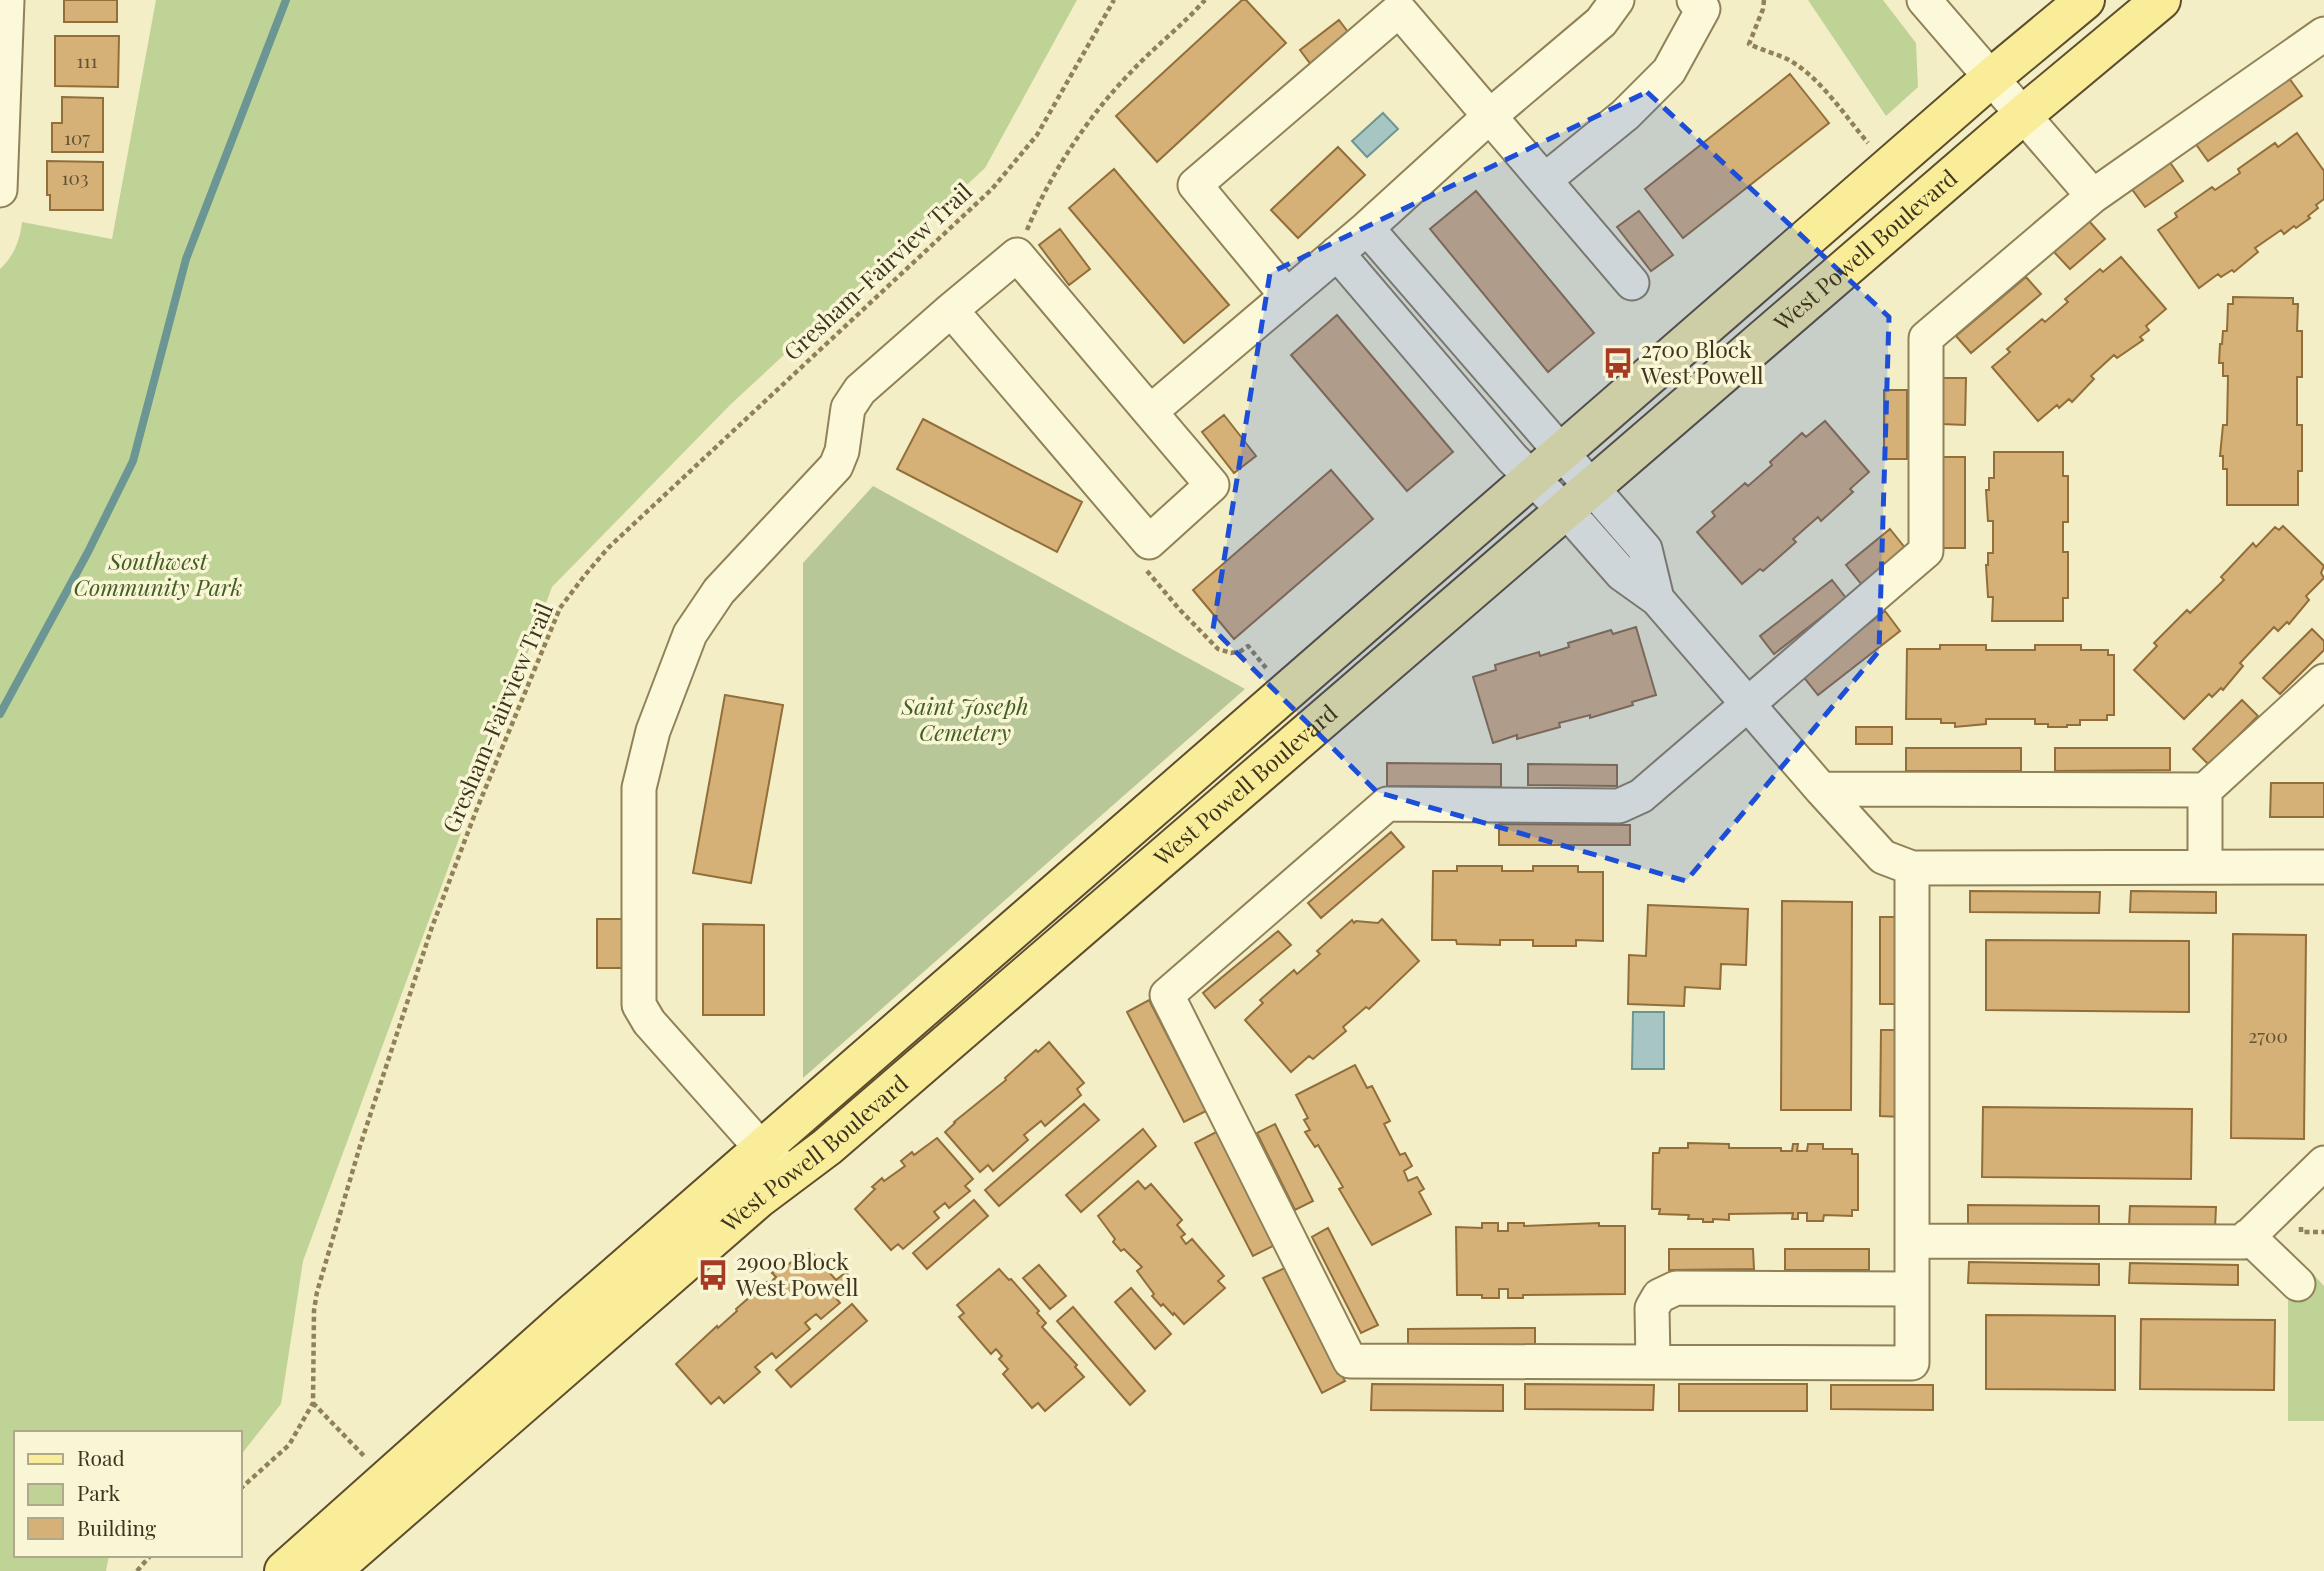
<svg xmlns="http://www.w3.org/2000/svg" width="2324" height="1571" viewBox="0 0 2324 1571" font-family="'Playfair Display',serif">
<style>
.green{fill:#c0d397}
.cemetery{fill:#b8c797}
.water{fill:#a7c6c3;stroke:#6c9693;stroke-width:2}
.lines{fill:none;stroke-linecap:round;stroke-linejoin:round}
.stream{stroke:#6c9693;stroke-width:8}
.building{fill:#d5b077;stroke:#926e3b;stroke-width:2}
.minor-casing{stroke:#908158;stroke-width:37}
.major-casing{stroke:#5e4d2d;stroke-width:42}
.path{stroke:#908158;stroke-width:4.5;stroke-dasharray:5 3.5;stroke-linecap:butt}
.minor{stroke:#fcf8da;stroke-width:33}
.major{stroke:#f9ed9a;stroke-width:38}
.marked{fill:#1d4ed8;fill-opacity:0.2;stroke:#1d4ed8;stroke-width:5;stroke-dasharray:14 9;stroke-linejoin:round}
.labels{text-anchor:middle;stroke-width:7;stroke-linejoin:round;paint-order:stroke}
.number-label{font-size:19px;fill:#645334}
.street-label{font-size:23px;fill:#3f341e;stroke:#f9f6d6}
.poi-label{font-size:23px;fill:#3f341e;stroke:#f9f6d6;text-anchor:start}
.park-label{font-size:23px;font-style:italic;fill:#435e22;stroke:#f9f6d6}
</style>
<rect width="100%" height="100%" fill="#f3eec5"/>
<path class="green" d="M 156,0 L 1077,0 L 985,168 L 730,405 L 552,587 L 303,1261 L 281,1404 L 240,1456 L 240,1433 L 16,1433 L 16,1555 L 109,1555 L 106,1571 L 0,1571 L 0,269 C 14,256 20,240 22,222 L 112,239 Z
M 1808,0 L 1883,0 L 1916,43 L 1918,87 L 1886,116 Z
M 2315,1276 L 2324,1286 L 2324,1421 L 2288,1421 L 2288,1300 Z"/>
<path class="cemetery" d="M 873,486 L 1245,689 L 803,1078 L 803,563 Z"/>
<path class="water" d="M 1383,113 L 1398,129 L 1367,157 L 1352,141 Z
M 1633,1012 L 1664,1012 L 1664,1069 L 1632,1069 Z"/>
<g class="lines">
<path class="stream" d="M 0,714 L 88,552 L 133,461 L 186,259 L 286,0"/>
</g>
<path class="building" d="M 64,0 L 117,0 L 117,22 L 64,22 Z
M 1242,0 L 1246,0 L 1286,43 L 1157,162 L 1116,116 Z
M 1339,20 L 1354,40 L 1315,70 L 1300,50 Z
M 55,36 L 119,36 L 118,87 L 55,86 Z
M 1790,74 L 1829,123 L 1683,238 L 1645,189 Z
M 2289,78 L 2302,96 L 2208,161 L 2195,143 Z
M 62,97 L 103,98 L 103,152 L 52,152 L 52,123 L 62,123 Z
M 2297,133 L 2324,171 L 2324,199 L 2316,205 L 2318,208 L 2308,216 L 2310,218 L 2296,228 L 2294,226 L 2284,234 L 2281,230 L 2255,248 L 2258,252 L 2234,272 L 2232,270 L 2221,277 L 2218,274 L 2199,288 L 2158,230 L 2177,217 L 2175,213 L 2212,187 L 2215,190 L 2240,173 L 2238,169 L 2275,143 L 2278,147 Z
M 1338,147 L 1365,175 L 1298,238 L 1271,210 Z
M 47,161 L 103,162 L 103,210 L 50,210 L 50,195 L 47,195 Z
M 2169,161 L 2183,181 L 2145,207 L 2131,188 Z
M 1114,169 L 1229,305 L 1184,343 L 1069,208 Z
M 1476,191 L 1594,333 L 1548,372 L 1430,229 Z
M 1639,211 L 1673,255 L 1651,271 L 1617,227 Z
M 2089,221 L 2105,239 L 2070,269 L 2054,252 Z
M 1060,229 L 1090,269 L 1069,285 L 1039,245 Z
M 2121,257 L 2166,309 L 2146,326 L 2149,330 L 2140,337 L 2143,340 L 2117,358 L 2114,355 L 2091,376 L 2094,379 L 2072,402 L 2069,399 L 2059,408 L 2057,405 L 2038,421 L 1992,367 L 2010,352 L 2007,349 L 2042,319 L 2045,322 L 2068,302 L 2065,299 L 2100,269 L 2103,272 Z
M 2026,277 L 2041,294 L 1971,353 L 1956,336 Z
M 2233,297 L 2293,298 L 2293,304 L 2298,304 L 2297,331 L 2302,331 L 2302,377 L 2297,377 L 2297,425 L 2302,425 L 2302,471 L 2298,471 L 2298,505 L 2227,505 L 2227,469 L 2223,469 L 2223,456 L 2220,456 L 2223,425 L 2227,425 L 2228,376 L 2223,376 L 2223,363 L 2219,363 L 2220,344 L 2222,344 L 2223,331 L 2227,331 L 2228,304 L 2233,304 Z
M 1337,315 L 1453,452 L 1407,491 L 1291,355 Z
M 1942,378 L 1966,378 L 1965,425 L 1942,424 Z
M 1884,390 L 1907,390 L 1907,459 L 1884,459 Z
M 1224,415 L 1256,456 L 1234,473 L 1202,432 Z
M 923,419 L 1082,502 L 1057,552 L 897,469 Z
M 1825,421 L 1869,472 L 1850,489 L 1853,492 L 1821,521 L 1818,517 L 1793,539 L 1796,542 L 1763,571 L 1760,569 L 1742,584 L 1697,532 L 1715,516 L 1712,512 L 1745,483 L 1748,486 L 1772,465 L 1770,462 L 1802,433 L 1806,437 Z
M 1994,452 L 2063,452 L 2063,476 L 2068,476 L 2068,522 L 2063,522 L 2063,552 L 2068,552 L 2068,598 L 2063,598 L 2063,621 L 1992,621 L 1993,597 L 1988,597 L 1986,565 L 1988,565 L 1988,553 L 1993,553 L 1993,521 L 1988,521 L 1986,490 L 1989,490 L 1989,478 L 1994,478 Z
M 1942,457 L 1965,457 L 1965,548 L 1942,548 Z
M 1331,470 L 1373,519 L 1234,639 L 1193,590 Z
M 2283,526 L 2324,566 L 2321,573 L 2324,578 L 2306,596 L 2309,600 L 2289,624 L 2287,622 L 2278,631 L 2274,627 L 2240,663 L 2243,666 L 2223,690 L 2221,688 L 2212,697 L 2209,694 L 2184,719 L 2134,670 L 2157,646 L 2154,643 L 2187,610 L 2190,613 L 2224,580 L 2221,577 L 2253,543 L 2256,547 L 2275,527 L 2279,530 Z
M 1890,529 L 1906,549 L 1862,585 L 1846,565 Z
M 1832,580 L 1846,598 L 1774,654 L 1760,636 Z
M 1885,611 L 1900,631 L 1818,695 L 1802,675 Z
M 1636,627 L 1656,695 L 1632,702 L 1633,705 L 1590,718 L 1590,715 L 1559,723 L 1560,727 L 1517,739 L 1517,735 L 1493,743 L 1473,677 L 1496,670 L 1495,665 L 1539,652 L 1540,656 L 1569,647 L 1568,643 L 1611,630 L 1613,634 Z
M 2312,629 L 2324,641 L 2324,650 L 2280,694 L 2263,678 Z
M 1940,645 L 1986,645 L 1986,650 L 2035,650 L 2035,645 L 2081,645 L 2081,650 L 2108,650 L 2108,655 L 2114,655 L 2114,715 L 2107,715 L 2107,720 L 2080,720 L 2080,725 L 2067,725 L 2067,727 L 2048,727 L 2048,724 L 2035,724 L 2035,719 L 1986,719 L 1986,724 L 1955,727 L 1955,723 L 1941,723 L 1941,719 L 1906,719 L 1907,649 L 1940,649 Z
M 725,695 L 783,705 L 751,883 L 693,873 Z
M 2242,700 L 2258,716 L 2209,765 L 2193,749 Z
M 1856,727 L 1892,727 L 1892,744 L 1856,744 Z
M 1906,748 L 2021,748 L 2021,771 L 1906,771 Z
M 2055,748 L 2170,748 L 2170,770 L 2055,771 Z
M 1387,763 L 1501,764 L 1501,787 L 1387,786 Z
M 1528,764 L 1617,765 L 1617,786 L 1528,785 Z
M 2271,783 L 2324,783 L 2324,817 L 2270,817 Z
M 1499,824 L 1630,825 L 1630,845 L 1499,845 Z
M 1391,832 L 1404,847 L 1321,918 L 1308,903 Z
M 1457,866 L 1502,866 L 1502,871 L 1533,871 L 1533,866 L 1578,866 L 1578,872 L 1603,872 L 1603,941 L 1576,940 L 1576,946 L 1533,946 L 1533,940 L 1500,940 L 1500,945 L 1457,944 L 1456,940 L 1432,940 L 1433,871 L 1457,871 Z
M 1970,891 L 2100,892 L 2099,913 L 1970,912 Z
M 2131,891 L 2216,892 L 2216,913 L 2130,912 Z
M 1782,901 L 1852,902 L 1851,1110 L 1781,1110 Z
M 1648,905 L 1748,909 L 1746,965 L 1721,964 L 1720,989 L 1685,987 L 1684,1006 L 1628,1004 L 1629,955 L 1646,956 Z
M 1880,917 L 1901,917 L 1901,1004 L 1880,1004 Z
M 597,919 L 624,919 L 624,968 L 597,968 Z
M 1382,919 L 1419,961 L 1369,1009 L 1366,1007 L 1343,1027 L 1346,1031 L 1313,1059 L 1309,1056 L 1291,1072 L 1245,1020 L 1263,1003 L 1260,1000 L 1294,970 L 1297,974 L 1320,954 L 1317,951 L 1352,920 L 1354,923 L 1356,921 L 1378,923 Z
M 703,924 L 764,925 L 764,1015 L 703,1015 Z
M 1278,931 L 1291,945 L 1215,1008 L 1203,993 Z
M 2233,934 L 2306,935 L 2304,1139 L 2231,1138 Z
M 1986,940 L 2189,941 L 2189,1012 L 1986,1010 Z
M 1149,1000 L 1206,1111 L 1184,1122 L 1127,1012 Z
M 1881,1030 L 1901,1030 L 1901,1117 L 1880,1116 Z
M 1049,1042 L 1084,1083 L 1077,1089 L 1081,1095 L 1045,1126 L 1041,1121 L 1024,1135 L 1028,1140 L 993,1171 L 988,1165 L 980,1172 L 945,1132 L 955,1123 L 954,1122 L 1006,1080 L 1005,1078 L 1036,1050 L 1038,1052 Z
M 1355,1065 L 1367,1088 L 1372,1086 L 1390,1121 L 1384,1124 L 1400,1155 L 1405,1153 L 1412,1166 L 1404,1171 L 1408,1181 L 1417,1177 L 1424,1189 L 1419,1192 L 1431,1214 L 1372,1245 L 1339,1189 L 1343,1187 L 1318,1145 L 1315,1147 L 1305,1132 L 1310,1130 L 1304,1120 L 1308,1118 L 1296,1095 Z
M 1084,1104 L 1099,1120 L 999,1206 L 985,1190 Z
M 1983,1107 L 2192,1109 L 2191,1179 L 1982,1177 Z
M 1275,1124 L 1313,1201 L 1295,1210 L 1257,1133 Z
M 1143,1129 L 1156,1146 L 1081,1212 L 1066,1195 Z
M 1218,1131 L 1275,1245 L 1253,1256 L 1195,1143 Z
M 937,1138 L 973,1179 L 965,1186 L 970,1191 L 949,1208 L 945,1203 L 934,1212 L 939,1218 L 903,1249 L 898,1244 L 891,1250 L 855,1209 L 875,1189 L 872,1187 L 882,1178 L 884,1181 L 905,1166 L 901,1161 L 912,1152 L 914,1155 Z
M 1688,1143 L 1729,1144 L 1729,1148 L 1781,1148 L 1781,1151 L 1792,1151 L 1793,1144 L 1798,1144 L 1797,1151 L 1807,1151 L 1808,1144 L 1823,1144 L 1823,1149 L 1852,1149 L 1852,1154 L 1858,1154 L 1858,1210 L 1852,1210 L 1852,1216 L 1824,1215 L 1823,1221 L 1807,1221 L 1807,1213 L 1798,1213 L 1798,1219 L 1792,1219 L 1793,1213 L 1729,1214 L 1729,1220 L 1713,1219 L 1713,1222 L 1703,1222 L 1703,1219 L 1688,1219 L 1689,1215 L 1659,1214 L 1660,1209 L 1652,1209 L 1653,1153 L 1659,1153 L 1660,1148 L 1688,1148 Z
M 1138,1181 L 1145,1189 L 1151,1184 L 1182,1220 L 1177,1225 L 1185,1234 L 1181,1237 L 1186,1244 L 1192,1239 L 1224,1276 L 1218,1281 L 1225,1288 L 1184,1324 L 1174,1313 L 1173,1315 L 1163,1304 L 1161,1306 L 1152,1296 L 1154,1294 L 1137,1271 L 1142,1267 L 1124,1249 L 1121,1251 L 1113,1242 L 1115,1239 L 1098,1216 Z
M 974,1200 L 988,1216 L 927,1269 L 913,1253 Z
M 1968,1205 L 2099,1206 L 2099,1226 L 1968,1226 Z
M 2130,1206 L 2216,1207 L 2215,1228 L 2129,1226 Z
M 1482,1223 L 1498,1223 L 1498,1231 L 1508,1231 L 1508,1223 L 1524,1223 L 1524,1226 L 1599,1223 L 1599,1226 L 1625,1226 L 1625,1294 L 1523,1295 L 1523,1298 L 1508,1298 L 1508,1289 L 1499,1289 L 1499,1298 L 1482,1298 L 1482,1295 L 1457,1295 L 1456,1227 L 1482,1228 Z
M 1328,1228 L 1378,1325 L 1361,1333 L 1312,1237 Z
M 809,1249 L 836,1280 L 846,1272 L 854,1281 L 851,1284 L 854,1287 L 847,1293 L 844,1290 L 835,1297 L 840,1303 L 821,1319 L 816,1314 L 805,1323 L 810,1329 L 776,1358 L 772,1353 L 755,1367 L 760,1372 L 724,1403 L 719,1397 L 711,1404 L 676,1364 L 717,1326 L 718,1328 L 737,1311 L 736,1309 L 767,1282 L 769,1284 L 776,1277 L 772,1273 L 784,1263 L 786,1266 Z
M 1669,1249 L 1753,1249 L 1754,1269 L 1669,1270 Z
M 1785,1249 L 1869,1249 L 1869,1270 L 1785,1270 Z
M 1969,1262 L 2099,1264 L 2099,1285 L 1968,1283 Z
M 2130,1263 L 2238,1265 L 2238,1285 L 2129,1283 Z
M 1039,1265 L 1066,1296 L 1050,1309 L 1023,1278 Z
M 1287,1267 L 1345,1381 L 1322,1393 L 1263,1278 Z
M 999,1269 L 1009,1280 L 1011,1279 L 1039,1311 L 1037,1313 L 1046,1323 L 1042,1327 L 1077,1365 L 1075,1367 L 1084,1377 L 1045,1411 L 1038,1403 L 1032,1408 L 1003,1374 L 1008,1369 L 999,1359 L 1002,1356 L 996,1349 L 991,1354 L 959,1317 L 964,1313 L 957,1305 Z
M 1131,1288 L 1171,1334 L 1155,1349 L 1115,1302 Z
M 852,1304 L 867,1321 L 791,1387 L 776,1370 Z
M 1073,1307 L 1145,1391 L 1130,1405 L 1057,1321 Z
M 1986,1315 L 2115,1316 L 2115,1390 L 1986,1389 Z
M 2141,1319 L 2275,1320 L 2274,1390 L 2140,1389 Z
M 1535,1328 L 1535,1349 L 1408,1349 L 1408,1329 Z
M 1372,1384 L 1503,1385 L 1503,1411 L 1371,1410 Z
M 1525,1384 L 1654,1385 L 1653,1410 L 1525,1409 Z
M 1679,1384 L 1807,1384 L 1807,1411 L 1679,1411 Z
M 1831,1385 L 1933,1385 L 1933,1410 L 1831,1409 Z"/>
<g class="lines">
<defs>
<path id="minor" d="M 1924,0 L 2093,196
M 1545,180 L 1625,115 L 1669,71 L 1703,9 L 1694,0
M 0,190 L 7,0
M 1367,228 L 1645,549 L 1657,599
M 1337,253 L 1512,458 L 1579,525 L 1622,574 L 1657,599 L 1821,789 L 1883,857 L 1912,868 L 1912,1363 L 1350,1361 L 1167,995 L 1387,804 L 1619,806 L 1641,796 L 1926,551 L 1926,338 L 2093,196 L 2324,34
M 1287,296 L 1195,185 L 1399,10 L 1632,283
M 1150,412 L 1212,485 L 1149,542 L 951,310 L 1017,255 L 1150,412 L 1367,228 L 1491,115 L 1601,22 L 1617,0
M 1821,789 L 2205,790 L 2324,681
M 2205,867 L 2205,790
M 1912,868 L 2324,867
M 780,1166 L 762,1149 L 649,1022 L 639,1005 L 639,788 L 653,731 L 690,634 L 719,591 L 836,466 L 842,451 L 848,408 L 860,390 L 951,310
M 2248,1236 L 2298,1284
M 1912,1241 L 2243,1242 L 2324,1163
M 1653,1362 L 1652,1308 L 1659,1296 L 1676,1288 L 1912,1289"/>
<g id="major">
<path d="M 284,1571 L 571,1315 L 1991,78 L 2085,0"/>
<path id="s1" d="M 331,1571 L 759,1198 L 827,1147 L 2023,115 L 2161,0"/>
</g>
</defs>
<use href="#minor" class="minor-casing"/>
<use href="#major" class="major-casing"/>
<path class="path" d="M 1764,0 L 1763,9 L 1749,44 C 1762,50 1777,54 1789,60 C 1821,78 1845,116 1868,143
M 1027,230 C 1050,174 1089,115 1131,72 C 1154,47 1182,26 1205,0
M 1147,571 L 1180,610 L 1218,649 L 1231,653 L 1241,651 L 1248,646 L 1266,668
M 2301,1227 L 2301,1232 L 2324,1232
M 313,1403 L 366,1458
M 240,1489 L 289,1445 L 313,1403 L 314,1310 L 317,1292 L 360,1146 L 432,927 L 476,811 L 560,608 L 585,575 L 608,548 L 992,189 L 1037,135 L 1114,0
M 137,1571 L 151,1555"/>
<use href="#minor" class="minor"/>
<use href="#major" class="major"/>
</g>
<path class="marked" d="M 1647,92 L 1889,317 L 1879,651 L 1686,881 L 1377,792 L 1213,629 L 1270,273 Z"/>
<defs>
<symbol id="bus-bare" viewBox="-9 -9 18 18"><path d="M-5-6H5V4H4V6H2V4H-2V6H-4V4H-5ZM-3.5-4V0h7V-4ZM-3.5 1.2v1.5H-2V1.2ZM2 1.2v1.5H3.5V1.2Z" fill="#a63a22" stroke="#f9f6d6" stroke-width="2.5" paint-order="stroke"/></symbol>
</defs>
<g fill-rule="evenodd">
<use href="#bus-bare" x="1596" y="341" width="44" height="44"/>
<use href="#bus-bare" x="691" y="1253" width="44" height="44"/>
</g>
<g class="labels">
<g class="number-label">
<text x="87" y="68">111</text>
<text x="77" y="145">107</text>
<text x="75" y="185">103</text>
<text x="2268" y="1043">2700</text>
</g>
<g class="street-label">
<text dy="8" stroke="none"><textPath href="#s1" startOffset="2025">West Powell Boulevard</textPath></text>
<text transform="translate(878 272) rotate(-43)" y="8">Gresham-Fairview Trail</text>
<text transform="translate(498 718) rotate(-67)" y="8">Gresham-Fairview Trail</text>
<text dy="8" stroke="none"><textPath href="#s1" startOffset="1206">West Powell Boulevard</textPath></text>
<text dy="8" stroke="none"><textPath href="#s1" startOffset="639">West Powell Boulevard</textPath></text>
</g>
<g class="poi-label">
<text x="1641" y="358">2700 Block<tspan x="1641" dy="26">West Powell</tspan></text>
<text x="736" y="1270">2900 Block<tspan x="736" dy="26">West Powell</tspan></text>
</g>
<g class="park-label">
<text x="158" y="570">Southwest<tspan x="158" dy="26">Community Park</tspan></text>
<text x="965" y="715">Saint Joseph<tspan x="965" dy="26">Cemetery</tspan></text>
</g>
</g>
<rect x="14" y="1431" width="228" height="126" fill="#f9f6d6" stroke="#afa88c" stroke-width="2"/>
<rect x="28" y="1454" width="35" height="10" fill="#f9ed9a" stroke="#afa88c" stroke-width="2"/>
<text x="77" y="1466" font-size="21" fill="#3f341e">Road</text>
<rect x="28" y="1484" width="35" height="21" fill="#c0d397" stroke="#afa88c" stroke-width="2"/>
<text x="77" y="1501" font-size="21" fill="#3f341e">Park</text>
<rect x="28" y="1518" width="35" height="21" fill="#d5b077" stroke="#afa88c" stroke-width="2"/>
<text x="77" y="1536" font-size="21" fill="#3f341e">Building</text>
</svg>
